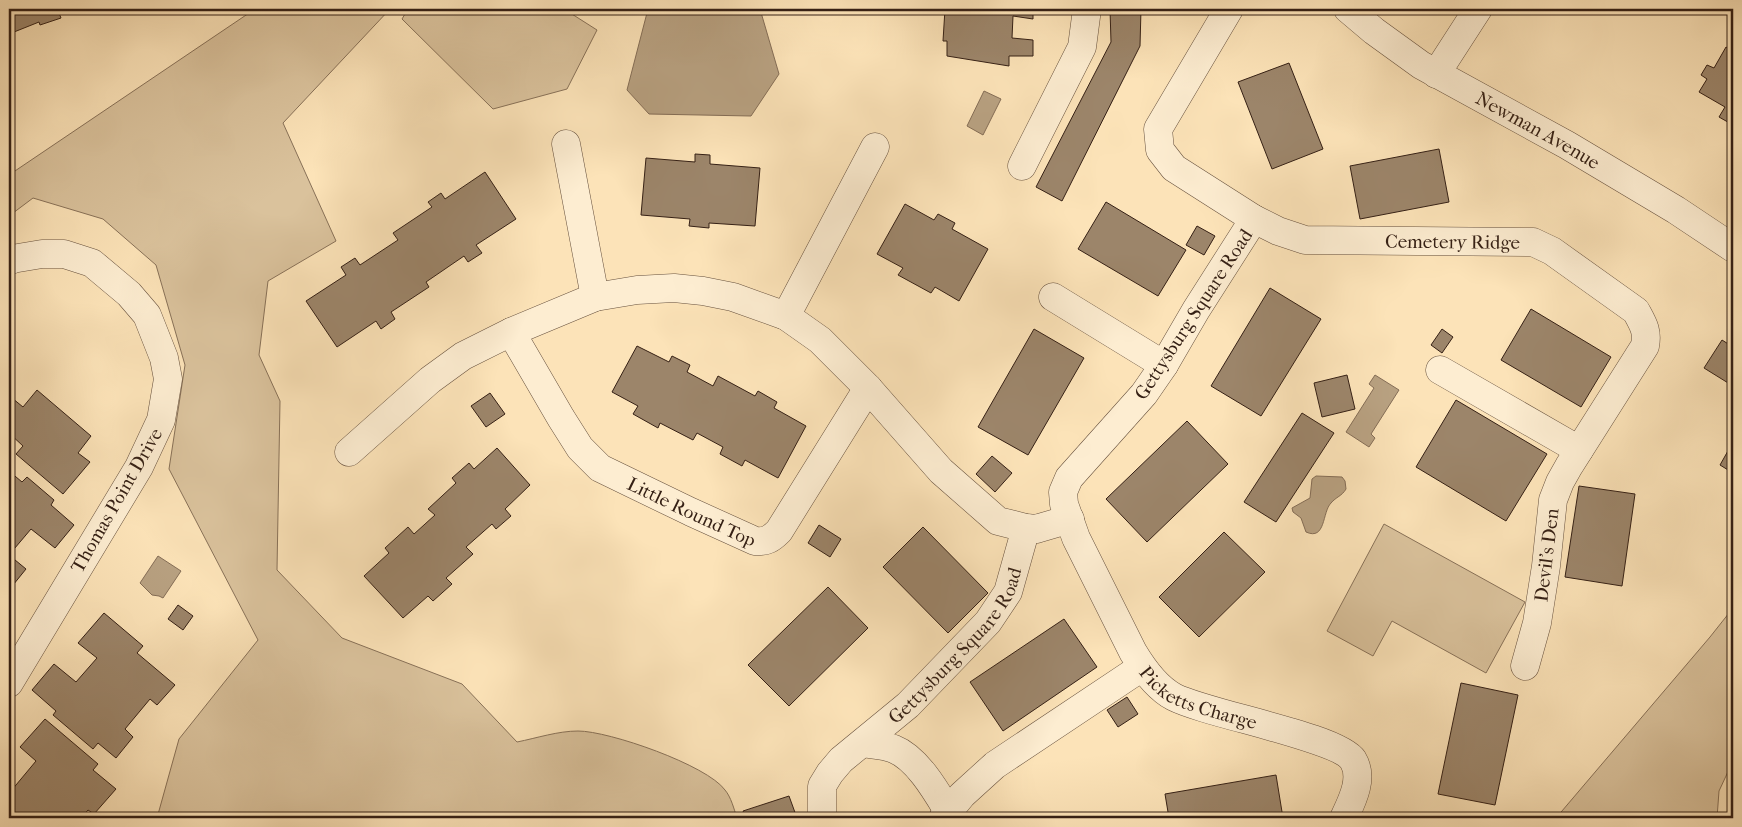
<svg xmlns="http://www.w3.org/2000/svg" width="1742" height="827" viewBox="0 0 1742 827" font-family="'IM FELL French Canon',serif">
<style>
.green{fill:#dac29c;stroke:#887158}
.water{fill:#b8a181;stroke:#846d56}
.building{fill:#9c856a;stroke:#352015}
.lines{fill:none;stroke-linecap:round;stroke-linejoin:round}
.minor-casing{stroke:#67513e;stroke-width:29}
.minor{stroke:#fdedd1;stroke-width:28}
.labels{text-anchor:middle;stroke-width:4;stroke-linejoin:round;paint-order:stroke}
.street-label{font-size:19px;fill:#352015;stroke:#fdedd1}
</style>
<rect width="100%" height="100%" fill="#fce3b8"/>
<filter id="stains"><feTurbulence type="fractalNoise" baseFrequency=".004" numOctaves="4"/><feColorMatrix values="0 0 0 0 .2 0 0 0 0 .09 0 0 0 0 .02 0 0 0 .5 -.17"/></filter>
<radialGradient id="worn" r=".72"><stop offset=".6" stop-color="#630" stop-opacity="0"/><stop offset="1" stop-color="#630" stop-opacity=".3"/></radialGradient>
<path class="green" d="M 255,9 L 390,9 L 283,123 L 336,241 L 268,281 L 259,355 L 280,401 L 277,570 L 342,638 L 462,684 L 517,742 C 537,738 558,731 578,731 C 609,731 707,765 725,790 C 731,797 734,809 737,818 L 157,818 L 179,739 L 258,640 L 169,469 L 185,365 L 156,265 L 103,219 L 33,198 L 9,216 L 9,175 Z
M 408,9 L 564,9 L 597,30 L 567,89 L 493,109 L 402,19 Z
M 1384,524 L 1525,602 L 1486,673 L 1392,621 L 1373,656 L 1327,631 Z
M 1733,608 L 1733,761 L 1719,791 L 1717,818 L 1556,818 L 1710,637 Z"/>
<path class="water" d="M 648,9 L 760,9 L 779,74 L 751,116 L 649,114 L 627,90 Z
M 984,91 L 1001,99 L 983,135 L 967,126 Z
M 1375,375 L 1399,390 L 1371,434 L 1375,438 L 1369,447 L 1346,432 L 1374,388 L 1369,384 Z
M 1316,476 L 1342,477 L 1345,481 L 1346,489 C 1342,496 1336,497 1331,503 C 1322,512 1326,541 1306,532 L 1301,518 L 1293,512 L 1292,508 L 1310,498 L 1312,479 Z
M 158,556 L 181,571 L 163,598 L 159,596 L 152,595 L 140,583 Z"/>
<path class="building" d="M 9,9 L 71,9 L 59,13 L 61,18 L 40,25 L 39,22 L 9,34 Z
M 945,9 L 1033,9 L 1033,19 L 1013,16 L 1012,38 L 1033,40 L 1033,56 L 1009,56 L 1009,66 L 947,56 L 947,41 L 943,41 Z
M 1110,9 L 1141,9 L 1140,46 L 1062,201 L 1036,187 L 1111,42 Z
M 1726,47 L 1733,51 L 1733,125 L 1719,117 L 1725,107 L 1699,92 L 1707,79 L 1701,75 L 1707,65 L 1714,68 Z
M 1289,63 L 1323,149 L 1272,169 L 1238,82 Z
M 1439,149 L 1449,202 L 1360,219 L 1350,166 Z
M 695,154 L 710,155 L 710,164 L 760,168 L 755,226 L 709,223 L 709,228 L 689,226 L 690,219 L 641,215 L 646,158 L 695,162 Z
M 485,172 L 516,219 L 476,245 L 482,253 L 468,262 L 464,256 L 426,282 L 429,287 L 391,312 L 395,319 L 381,329 L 376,321 L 337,347 L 306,301 L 346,275 L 341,267 L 355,258 L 360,265 L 398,240 L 393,233 L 432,207 L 428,202 L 441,193 L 445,199 Z
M 1106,202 L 1186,250 L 1158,296 L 1078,249 Z
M 905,204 L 934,220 L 938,214 L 955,223 L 952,229 L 988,249 L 959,301 L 935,287 L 931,293 L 898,275 L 903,268 L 877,254 Z
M 1197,226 L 1215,236 L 1204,255 L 1186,245 Z
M 1270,288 L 1321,319 L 1261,416 L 1211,386 Z
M 1531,309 L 1611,357 L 1581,407 L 1501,360 Z
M 1034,329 L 1084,358 L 1028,455 L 978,427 Z
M 1442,329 L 1453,337 L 1442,353 L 1431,345 Z
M 1722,340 L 1733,347 L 1733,386 L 1704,368 Z
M 637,346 L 669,362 L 672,356 L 690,365 L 687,372 L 713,386 L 718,376 L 755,396 L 758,391 L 777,402 L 774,408 L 806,426 L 778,478 L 745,460 L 742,466 L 720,454 L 723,447 L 697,433 L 693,440 L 660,423 L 658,428 L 633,414 L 638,406 L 612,392 Z
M 1347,375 L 1355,409 L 1322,417 L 1314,383 Z
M 37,390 L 91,436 L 78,453 L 90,462 L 63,494 L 16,454 L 23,446 L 9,433 L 9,401 L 12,398 L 23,407 Z
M 490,393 L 505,414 L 486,427 L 471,406 Z
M 1456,400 L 1547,454 L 1506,521 L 1416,467 Z
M 1302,413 L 1334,433 L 1276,522 L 1244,502 Z
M 1187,421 L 1228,464 L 1147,542 L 1106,499 Z
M 1733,442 L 1733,473 L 1720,465 Z
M 497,448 L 530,485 L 505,509 L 511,516 L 496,529 L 492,524 L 466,547 L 473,554 L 446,578 L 452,584 L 433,601 L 428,596 L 403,618 L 364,576 L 389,553 L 385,548 L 408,527 L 414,534 L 435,515 L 428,509 L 456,483 L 452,478 L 469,463 L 474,469 Z
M 992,456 L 1012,473 L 995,492 L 976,474 Z
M 9,471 L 22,482 L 27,477 L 54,500 L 51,505 L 74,525 L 55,548 L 31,529 L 9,555 Z
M 1579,486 L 1635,494 L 1622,586 L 1565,577 Z
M 819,525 L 841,539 L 830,557 L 808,543 Z
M 923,527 L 988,593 L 948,633 L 883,567 Z
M 1224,532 L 1265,572 L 1199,637 L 1159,597 Z
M 9,555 L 26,569 L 9,590 Z
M 828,587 L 868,628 L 789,706 L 748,665 Z
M 178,605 L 193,616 L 183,630 L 168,619 Z
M 104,613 L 143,646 L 137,653 L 175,685 L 157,705 L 150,699 L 125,729 L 133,737 L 116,758 L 98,743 L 93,749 L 53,715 L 56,711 L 32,690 L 54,664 L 76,682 L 97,658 L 78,643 Z
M 1064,619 L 1097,667 L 1003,731 L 970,682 Z
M 1461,683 L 1518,695 L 1495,805 L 1438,794 Z
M 1127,697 L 1138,714 L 1118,727 L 1107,710 Z
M 45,719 L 98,764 L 93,770 L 116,789 L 94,814 L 88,810 L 81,818 L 9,818 L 9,789 L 11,791 L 36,761 L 20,747 Z
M 1276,775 L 1283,818 L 1169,818 L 1165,794 Z
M 789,796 L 797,818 L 746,818 L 743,811 Z"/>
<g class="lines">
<defs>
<g id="minor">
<path id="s1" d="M 1229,9 L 1158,129 L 1160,150 L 1174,168 L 1254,219 L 1278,231 L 1305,240 L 1533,242 L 1552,251 L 1636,311 C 1643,324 1648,331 1645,346 L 1569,466 L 1560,482 L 1553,500 L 1546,566 L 1537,623 L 1525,666"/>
<path id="s2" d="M 1348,9 L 1374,31 L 1421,65 L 1567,145 L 1676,210 L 1733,248"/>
<path d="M 1436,74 L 1478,9"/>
<path d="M 566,144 L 595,297"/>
<path d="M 1022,166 L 1082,47 L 1087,9"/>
<path id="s3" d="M 1254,219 L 1196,310 L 1164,365 L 1144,394 L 1069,478 L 1063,492 L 1064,504 L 1076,538 L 1133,652 C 1142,667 1157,688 1174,697 C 1207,714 1338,737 1353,760 C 1364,778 1352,801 1344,818"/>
<path d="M 9,261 L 12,259 L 42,254 L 64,254 L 92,263 L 129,294 L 147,315 L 164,358 L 168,379 L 161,420 L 139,467 L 9,683"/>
<path d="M 1053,297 L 1164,365"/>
<path d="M 786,316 L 875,147"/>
<path id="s4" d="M 511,332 L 561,418 L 580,448 L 600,468 L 691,512 L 755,541 C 766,542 771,539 779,531 L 868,388"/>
<path d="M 1440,370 L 1579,450"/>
<path d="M 349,452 L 430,380 L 463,356 L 511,332 L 595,297 L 637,290 L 674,288 L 703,291 L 733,297 L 786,316 L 820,340 L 868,388 L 941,471 L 998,521 L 1026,528 L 1036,529 L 1070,519"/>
<path d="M 863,743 C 873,745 885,745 894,749 C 917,758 936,791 948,811"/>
<path id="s5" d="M 822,818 L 822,786 L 830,773 L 841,760 L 908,705 L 988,622 L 1008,592 L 1026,528"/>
<path d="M 943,818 L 962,795 L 995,765 L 1142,667"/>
</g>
</defs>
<use href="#minor" class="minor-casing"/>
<use href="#minor" class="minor"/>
</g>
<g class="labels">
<g class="street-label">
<text dy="7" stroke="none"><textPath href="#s2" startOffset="226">Newman Avenue</textPath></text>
<text dy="7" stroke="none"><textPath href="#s1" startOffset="481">Cemetery Ridge</textPath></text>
<text transform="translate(1193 314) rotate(-57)" y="7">Gettysburg Square Road</text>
<text transform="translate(116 500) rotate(-60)" y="7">Thomas Point Drive</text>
<text dy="7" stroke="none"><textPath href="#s4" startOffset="265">Little Round Top</textPath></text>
<text transform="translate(1546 555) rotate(-83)" y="7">Devil’s Den</text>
<text dy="7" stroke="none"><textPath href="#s5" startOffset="228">Gettysburg Square Road</textPath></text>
<text dy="7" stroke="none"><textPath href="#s3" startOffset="594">Picketts Charge</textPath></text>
</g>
</g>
<rect width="1742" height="827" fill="none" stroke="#fce3b8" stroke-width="30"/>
<rect x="10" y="10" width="1722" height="807" fill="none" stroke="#352015" stroke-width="2.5"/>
<rect x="15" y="15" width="1712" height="797" fill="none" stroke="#352015"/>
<rect width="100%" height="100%" filter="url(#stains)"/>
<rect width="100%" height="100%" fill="url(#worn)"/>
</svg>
